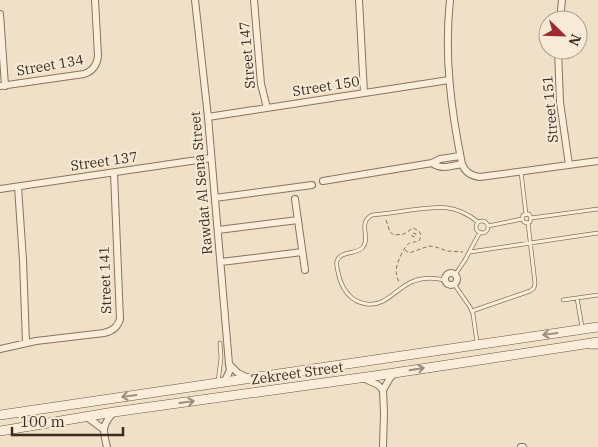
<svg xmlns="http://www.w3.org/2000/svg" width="598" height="447" viewBox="0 0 598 447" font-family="'IBM Plex Serif',serif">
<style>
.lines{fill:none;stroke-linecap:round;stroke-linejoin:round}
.lane-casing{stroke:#8d715b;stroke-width:4.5}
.street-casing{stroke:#8d715b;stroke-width:8}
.secondary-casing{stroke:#6e523e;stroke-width:10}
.path{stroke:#8d715b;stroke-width:1;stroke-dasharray:4 2.5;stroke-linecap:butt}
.lane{stroke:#faeedb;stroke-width:3}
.street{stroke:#faeedb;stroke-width:6}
.secondary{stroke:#faeedb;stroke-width:9}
.oneway{stroke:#9b8c7d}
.labels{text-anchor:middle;stroke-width:4;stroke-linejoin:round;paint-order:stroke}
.street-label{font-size:14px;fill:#3c2b1f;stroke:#f7ebd7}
</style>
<rect width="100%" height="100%" fill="#f0e0c7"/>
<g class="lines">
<defs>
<path id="lane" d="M 521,172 L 526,214
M 531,218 L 598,209
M476 227a6 6 0 1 1 12 0a6 6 0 1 1-12 0Z
M 488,226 L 522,219 L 523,215 L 529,214 L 531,218 L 530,222 L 528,223 L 524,222 L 522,219
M 470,252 L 598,233
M 455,275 L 465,260 L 480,232
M 445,280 C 435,278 424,277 414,281 C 398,286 386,307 367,304 C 350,302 341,288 338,272 C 337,268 336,264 337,261 C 341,250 357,255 363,247 C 371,237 357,223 372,215 C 385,214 398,212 411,210 C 438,206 456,204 478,222
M 454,284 L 470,307 L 473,314 L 477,342
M 577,298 L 582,327
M 563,300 L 598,295
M 472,311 L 530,291 L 534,288 L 535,283 L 528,223
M 590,347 L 598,347
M 218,382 L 221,358 L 220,343"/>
<path id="street" d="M 195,0 L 208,117 L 229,364 L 230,370 L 224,383
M 254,0 L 261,84 L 267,108
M 359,0 L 364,93
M 450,0 C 444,56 451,110 462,164 C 465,172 471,176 480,177 L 598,161
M 0,14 L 5,86
M 560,20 L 562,0
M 558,50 L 560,102 L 569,165
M 0,86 L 84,74 C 93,71 97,65 98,56 L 95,0
M 208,117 L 449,80
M 432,163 C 441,170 451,166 462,164
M 323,181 L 432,163 L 440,159 L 460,156
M 18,187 L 23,260 L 26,343
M 0,189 L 211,158
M 215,198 L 312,185
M 295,199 L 305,270
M 218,230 L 298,220
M 221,262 L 302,252
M445 279a6 6 0 1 1 12 0a6 6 0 1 1-12 0Z
M 0,349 L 36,341 L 104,333 C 113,331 118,327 120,319 L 114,173
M 229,364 L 238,373 L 248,378
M 363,378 L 378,385 L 383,390
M 87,417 L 103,429
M 107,447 C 103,430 101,426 114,412
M 383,447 L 384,413 L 383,390 L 390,378 L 395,373
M 521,447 L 523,447"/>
<path id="secondary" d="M 0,415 L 598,327
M 0,431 L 114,412 L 381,375 L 598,342"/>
</defs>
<use href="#lane" class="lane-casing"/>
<use href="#street" class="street-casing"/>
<use href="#secondary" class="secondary-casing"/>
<path class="path" d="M 386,220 L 390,232 L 394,235 L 404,234 L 413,228 L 419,231 L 421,235 C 419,245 417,240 410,243 C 404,245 396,265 396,271 C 396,275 398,279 399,283
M 413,233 L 416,234 L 415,237 L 412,236 Z
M 405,250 L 409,253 L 429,246 L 436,247 L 447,251 L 463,252"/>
<use href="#lane" class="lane"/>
<use href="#street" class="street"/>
<use href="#secondary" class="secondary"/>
</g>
<defs><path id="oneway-shaft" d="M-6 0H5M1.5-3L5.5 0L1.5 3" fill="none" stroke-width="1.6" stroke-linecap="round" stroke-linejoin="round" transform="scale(1.25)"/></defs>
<g class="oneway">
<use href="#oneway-shaft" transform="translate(550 334) rotate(172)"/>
<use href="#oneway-shaft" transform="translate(417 369) rotate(-9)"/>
<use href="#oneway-shaft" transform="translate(129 396) rotate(172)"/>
<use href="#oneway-shaft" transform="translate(187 402) rotate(-8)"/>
</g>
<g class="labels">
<g class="street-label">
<text transform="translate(247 55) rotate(-95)" y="5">Street 147</text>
<text transform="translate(50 65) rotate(-10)" y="5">Street 134</text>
<text transform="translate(326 86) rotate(-9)" y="5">Street 150</text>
<text transform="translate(550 109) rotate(-95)" y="5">Street 151</text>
<text transform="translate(104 161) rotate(-8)" y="5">Street 137</text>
<text transform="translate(201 183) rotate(-95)" y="5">Rawdat Al Sena Street</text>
<text transform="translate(105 280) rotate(-92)" y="5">Street 141</text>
<text transform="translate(297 373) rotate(-8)" y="5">Zekreet Street</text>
</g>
</g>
<g transform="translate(563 35) rotate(113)"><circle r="24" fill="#f7ebd7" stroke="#ac9e8d"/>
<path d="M0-4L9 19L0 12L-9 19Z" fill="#9e2933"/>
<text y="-8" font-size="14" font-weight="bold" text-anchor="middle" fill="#3c2b1f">N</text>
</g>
<path d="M12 427v8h111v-8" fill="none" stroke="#3c2b1f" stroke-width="2.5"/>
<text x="20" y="427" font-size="15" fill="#3c2b1f" stroke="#f7ebd7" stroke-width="4" paint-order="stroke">100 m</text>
</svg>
